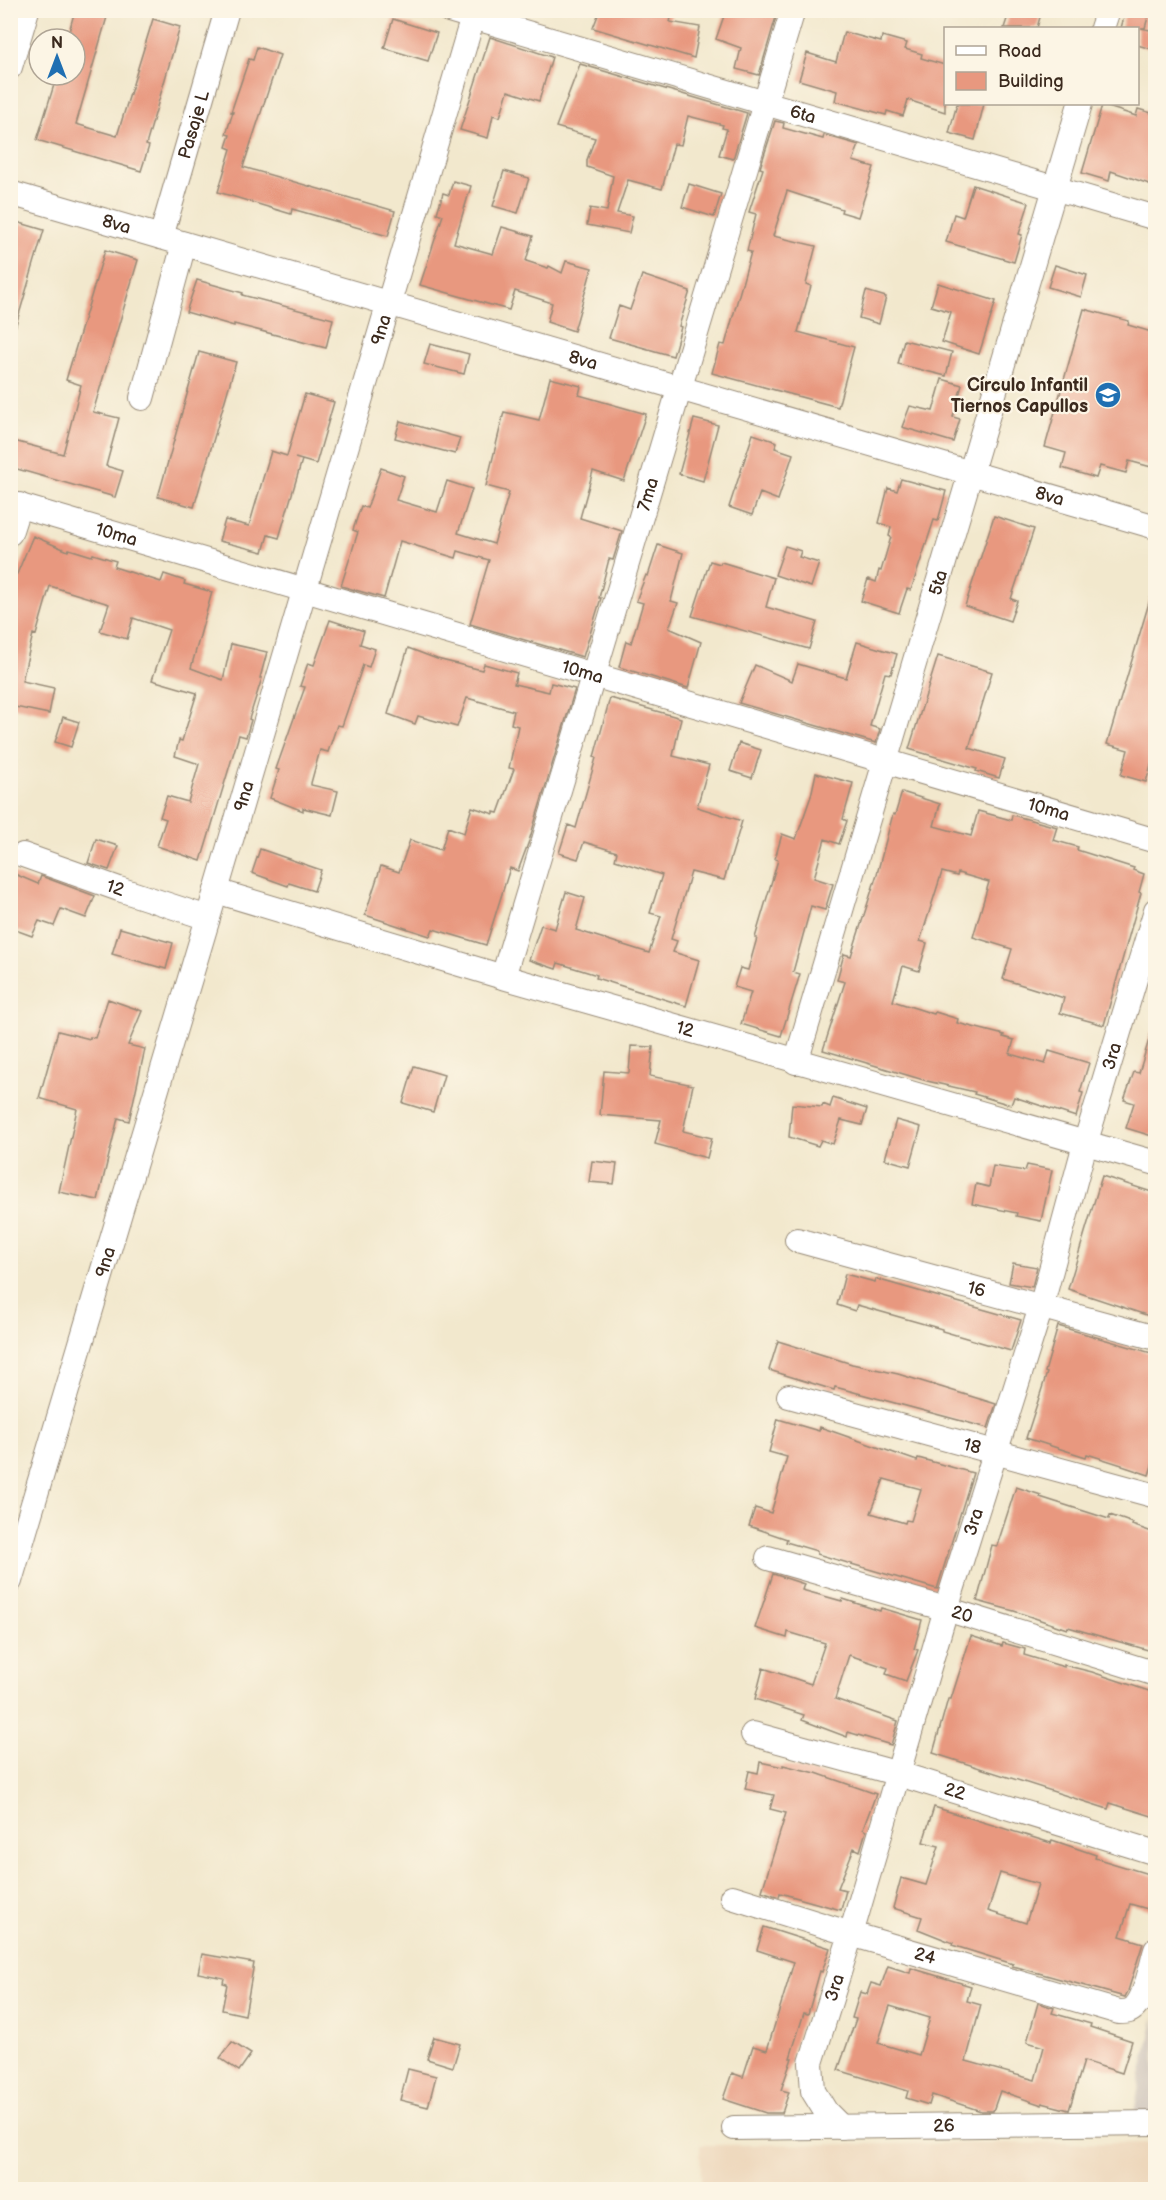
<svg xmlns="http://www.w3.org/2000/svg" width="1166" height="2200" viewBox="0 0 1166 2200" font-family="'Balsamiq Sans',sans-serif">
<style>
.built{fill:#edd7bb}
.industrial{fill:#ccc2b9}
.building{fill:#e8987f;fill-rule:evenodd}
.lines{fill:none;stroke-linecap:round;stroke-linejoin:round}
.minor-casing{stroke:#968976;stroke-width:26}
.minor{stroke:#fff;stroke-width:24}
.labels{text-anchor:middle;stroke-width:4.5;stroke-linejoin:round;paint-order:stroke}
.street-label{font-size:18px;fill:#3b2a1e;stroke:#fcf5e5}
.poi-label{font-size:18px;font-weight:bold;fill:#3b2a1e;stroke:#fcf5e5;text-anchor:end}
</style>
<rect width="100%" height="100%" fill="#fcf5e5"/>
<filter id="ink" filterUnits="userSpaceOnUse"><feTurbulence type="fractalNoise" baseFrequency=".0167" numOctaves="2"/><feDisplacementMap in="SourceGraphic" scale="12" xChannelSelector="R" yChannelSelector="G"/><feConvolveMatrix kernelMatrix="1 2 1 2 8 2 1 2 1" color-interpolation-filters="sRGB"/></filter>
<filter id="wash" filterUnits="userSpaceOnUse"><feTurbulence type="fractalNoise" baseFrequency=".008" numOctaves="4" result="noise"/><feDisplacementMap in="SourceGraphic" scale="24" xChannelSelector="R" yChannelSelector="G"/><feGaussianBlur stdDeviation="1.35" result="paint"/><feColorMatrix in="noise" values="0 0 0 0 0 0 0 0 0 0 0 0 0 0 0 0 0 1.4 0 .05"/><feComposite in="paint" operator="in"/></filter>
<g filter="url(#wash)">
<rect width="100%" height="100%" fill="#f2e8cd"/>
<path class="built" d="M 1155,2143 L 1155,2189 L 701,2189 L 700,2145 Z"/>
<path class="industrial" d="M 1155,2015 L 1155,2119 L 1133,2119 L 1140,2080 Z"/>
<g id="blocks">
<path class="building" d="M 75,10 L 109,10 L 76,124 L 117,136 L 153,19 L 180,27 L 146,145 L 149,146 L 141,171 L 37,140 L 57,75 L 75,75 L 75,39 L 67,39 Z
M 600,10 L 673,10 L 670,22 L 700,27 L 694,58 L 593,28 Z
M 726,10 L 778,10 L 759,75 L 736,69 L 741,48 L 716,39 Z
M 1010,10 L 1042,10 L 1037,28 L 1004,28 Z
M 1126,10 L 1150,10 L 1145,28 L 1141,28 L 1155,31 L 1155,50 L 1137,45 L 1137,28 L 1121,28 Z
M 393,19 L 437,33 L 428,61 L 384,48 Z
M 844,32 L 881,42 L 882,36 L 907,43 L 905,49 L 922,54 L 921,58 L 945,65 L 945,112 L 908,100 L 903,116 L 887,111 L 886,115 L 835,101 L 837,91 L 799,80 L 807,53 L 836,62 Z
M 490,37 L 552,57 L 539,101 L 508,91 L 500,117 L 493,115 L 488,138 L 460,130 Z
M 257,47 L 280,55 L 243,167 L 395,211 L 388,236 L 292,209 L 291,214 L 218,192 L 231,149 L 226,147 L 230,135 L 226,134 L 233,112 L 231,112 L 249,59 L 253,60 Z
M 580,64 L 747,113 L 733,159 L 719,155 L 727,129 L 722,128 L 723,125 L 688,116 L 681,145 L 674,144 L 662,189 L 628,180 L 617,213 L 633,216 L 629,233 L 587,225 L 590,208 L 607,211 L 613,176 L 587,167 L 587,160 L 595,138 L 556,127 Z
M 957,104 L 984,104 L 975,140 L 949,133 Z
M 1102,105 L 1136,116 L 1138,109 L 1155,114 L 1155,186 L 1111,171 L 1109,181 L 1082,173 Z
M 775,121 L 784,123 L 783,128 L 823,139 L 824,135 L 859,145 L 853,161 L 874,167 L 858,217 L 841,212 L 842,209 L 787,191 L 773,236 L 816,246 L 806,284 L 811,286 L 798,332 L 854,347 L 838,407 L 712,373 L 720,344 L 725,345 L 751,252 L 747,251 L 756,214 L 749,212 L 763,169 L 760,168 Z
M 504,171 L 529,178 L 518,213 L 493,206 Z
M 453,181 L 471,186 L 454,243 L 493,254 L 502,227 L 533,236 L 526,261 L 548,268 L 549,266 L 562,273 L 566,261 L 592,268 L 574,331 L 547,322 L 552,303 L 515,291 L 509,310 L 420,285 L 443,215 L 437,213 L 443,193 L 449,195 Z
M 689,184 L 721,194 L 714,217 L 682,207 Z
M 973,185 L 1029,203 L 1019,234 L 1022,235 L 1014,262 L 946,242 L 954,214 L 963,217 Z
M 10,220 L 44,230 L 15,328 L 10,327 Z
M 105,250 L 138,260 L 93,412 L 119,418 L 106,466 L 123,471 L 115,497 L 10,467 L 10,440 L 63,454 L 81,385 L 66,380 Z
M 1055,265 L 1087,275 L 1081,297 L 1048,287 Z
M 642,275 L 690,291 L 679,326 L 681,327 L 673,356 L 609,338 L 619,306 L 630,310 Z
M 197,280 L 243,293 L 242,295 L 333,319 L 326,348 L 234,324 L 234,326 L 186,312 Z
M 938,283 L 996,301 L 979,354 L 942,342 L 951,312 L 931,306 Z
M 866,291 L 886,297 L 879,324 L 859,318 Z
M 1084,309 L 1129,321 L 1128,325 L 1155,333 L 1155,468 L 1129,461 L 1126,473 L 1100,466 L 1096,478 L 1062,468 L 1066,453 L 1045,447 Z
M 904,340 L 952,352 L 946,376 L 898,364 Z
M 430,344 L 469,354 L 464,374 L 424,364 Z
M 199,352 L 236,362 L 194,507 L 158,497 Z
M 550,378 L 581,386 L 579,395 L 646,414 L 624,481 L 593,471 L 580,518 L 622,531 L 613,560 L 609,559 L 599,598 L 601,598 L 583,657 L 470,624 L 489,560 L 458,551 L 456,558 L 400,541 L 384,598 L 341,586 L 358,532 L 353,530 L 361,506 L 367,508 L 381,468 L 404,476 L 396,500 L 437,512 L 447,481 L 472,489 L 458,533 L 494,544 L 509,492 L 486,486 L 504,412 L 539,420 Z
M 942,379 L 962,385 L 953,417 L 960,419 L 953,442 L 902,427 L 910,406 L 933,411 Z
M 305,394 L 334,402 L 316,464 L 295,458 L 302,460 L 279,538 L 268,535 L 263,552 L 219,541 L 225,520 L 249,526 L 271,451 L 287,456 Z
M 694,419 L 718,425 L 703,481 L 679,474 Z
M 400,421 L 460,438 L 455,454 L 395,438 Z
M 753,434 L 777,442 L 775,448 L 793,454 L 778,500 L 760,493 L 752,515 L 729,507 Z
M 901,479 L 946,491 L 938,521 L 934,520 L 911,590 L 907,589 L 899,613 L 861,601 L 868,579 L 876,582 L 879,570 L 881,571 L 891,537 L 889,536 L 891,527 L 879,523 L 888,488 L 897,491 Z
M 994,516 L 1034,529 L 1011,599 L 1017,601 L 1010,621 L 965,606 Z
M 33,536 L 68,551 L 69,549 L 92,556 L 93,554 L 116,561 L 114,567 L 161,582 L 164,574 L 185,581 L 184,584 L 212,592 L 191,668 L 223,680 L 231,644 L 267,652 L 260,678 L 262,678 L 249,719 L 251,720 L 246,737 L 239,735 L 201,861 L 157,846 L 166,819 L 160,817 L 167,796 L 188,802 L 199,764 L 175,756 L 179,740 L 182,741 L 197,693 L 152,680 L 169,630 L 133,618 L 127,639 L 100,631 L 109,604 L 50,586 L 36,635 L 33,634 L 22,681 L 54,688 L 49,714 L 10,706 L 10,573 L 17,574 Z
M 658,545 L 683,553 L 671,601 L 678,603 L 669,628 L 701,642 L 688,688 L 619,667 L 626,641 L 631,643 L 643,603 L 636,601 L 646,575 L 648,576 Z
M 785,546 L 801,551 L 799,557 L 819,563 L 811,587 L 775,575 Z
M 710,561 L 720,564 L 721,562 L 774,578 L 766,607 L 817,622 L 809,649 L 692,616 Z
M 1151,596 L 1155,597 L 1155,751 L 1146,782 L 1121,775 L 1128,750 L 1107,744 Z
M 330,620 L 364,631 L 360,644 L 375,649 L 369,667 L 363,665 L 342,726 L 337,725 L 328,752 L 320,750 L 311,783 L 311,785 L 338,791 L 332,815 L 303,808 L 303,811 L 270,798 L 279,770 L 276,769 L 305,687 L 300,686 L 308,663 L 314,665 Z
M 857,642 L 897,654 L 891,674 L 885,673 L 870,726 L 880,729 L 876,743 L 739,703 L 755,665 L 792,681 L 798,664 L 846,678 Z
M 408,648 L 437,659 L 482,670 L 484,664 L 517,673 L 514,684 L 549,692 L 551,683 L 575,689 L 529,841 L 518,871 L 510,868 L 486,945 L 433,929 L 430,936 L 365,915 L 381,866 L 399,872 L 410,840 L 441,850 L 448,827 L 464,833 L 472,807 L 494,814 L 494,812 L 498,813 L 514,769 L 509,768 L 518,726 L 511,724 L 514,711 L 467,698 L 457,727 L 418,716 L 415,724 L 388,714 Z
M 938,656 L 992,672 L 969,748 L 1005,759 L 999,778 L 976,771 L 977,769 L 909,749 Z
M 610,698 L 681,718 L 673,756 L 709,765 L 697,807 L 742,821 L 724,880 L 691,872 L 671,939 L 677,941 L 673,952 L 699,960 L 686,1006 L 596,978 L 597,975 L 558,963 L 556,969 L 529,960 L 541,925 L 555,929 L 566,892 L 585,898 L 576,930 L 649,953 L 661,916 L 650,913 L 662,875 L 615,860 L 617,852 L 584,842 L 578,859 L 559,853 L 568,825 L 576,828 L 596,758 L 594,757 Z
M 63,717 L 79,722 L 71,747 L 55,742 Z
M 739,743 L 761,750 L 752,778 L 730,771 Z
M 816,773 L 853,783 L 843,819 L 847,821 L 839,844 L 825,839 L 814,878 L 833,884 L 825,910 L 811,906 L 793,972 L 800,974 L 781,1036 L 741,1024 L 751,992 L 734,987 L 740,968 L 748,970 L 757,938 L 755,938 L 778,860 L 775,859 L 782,834 L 796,839 L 811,796 Z
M 902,792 L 940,804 L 934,826 L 971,836 L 978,811 L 1011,820 L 1012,815 L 1057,827 L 1053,840 L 1078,847 L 1077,850 L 1134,868 L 1133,870 L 1144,874 L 1139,892 L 1141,893 L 1104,1025 L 1060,1013 L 1064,998 L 1003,979 L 1012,949 L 973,937 L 989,882 L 958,873 L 957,876 L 942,872 L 920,941 L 927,943 L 919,971 L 903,966 L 893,1001 L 934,1014 L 935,1012 L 958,1019 L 957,1023 L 1004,1035 L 1003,1037 L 1014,1040 L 1010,1054 L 1045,1064 L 1049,1051 L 1089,1063 L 1080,1092 L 1083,1093 L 1076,1117 L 1014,1097 L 1011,1105 L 974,1094 L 975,1092 L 927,1081 L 823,1050 L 845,982 L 837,980 L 844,954 L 851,956 L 877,874 L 893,814 L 895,815 Z
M 96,839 L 118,846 L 109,870 L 88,863 Z
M 260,849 L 321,870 L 314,891 L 289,883 L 288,886 L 252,873 Z
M 10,872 L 38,884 L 41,876 L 95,896 L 86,918 L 61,909 L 54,926 L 39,921 L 32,936 L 10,928 Z
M 120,928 L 173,943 L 166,969 L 112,954 Z
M 108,999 L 142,1011 L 128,1045 L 145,1049 L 129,1121 L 118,1118 L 98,1200 L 59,1192 L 77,1109 L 39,1098 L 58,1031 L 90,1039 L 90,1037 L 95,1038 Z
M 1151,1033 L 1155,1033 L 1155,1125 L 1152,1136 L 1126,1128 L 1134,1103 L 1124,1100 L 1134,1072 L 1139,1073 Z
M 631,1046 L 653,1047 L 650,1076 L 693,1085 L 683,1131 L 712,1138 L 707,1158 L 655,1144 L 661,1120 L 600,1115 L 604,1071 L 629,1073 Z
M 414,1066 L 444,1075 L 433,1112 L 403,1103 Z
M 833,1098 L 867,1109 L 862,1125 L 841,1120 L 833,1144 L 821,1140 L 818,1146 L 789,1137 L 792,1104 L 822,1107 L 823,1104 L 830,1107 Z
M 896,1120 L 921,1127 L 910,1166 L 885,1159 Z
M 592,1161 L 617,1164 L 614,1184 L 589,1182 Z
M 1027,1165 L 1052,1170 L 1041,1221 L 1016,1216 L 1017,1213 L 972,1204 L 976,1184 L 989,1187 L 993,1166 L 1025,1171 Z
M 1102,1176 L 1155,1193 L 1155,1318 L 1068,1289 Z
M 1013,1263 L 1037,1267 L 1032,1287 L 1009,1283 Z
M 845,1274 L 875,1282 L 876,1279 L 1021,1320 L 1011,1351 L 942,1331 L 942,1329 L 857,1305 L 855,1311 L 837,1305 Z
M 1058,1326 L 1155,1354 L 1155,1456 L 1149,1475 L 1122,1466 L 1122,1465 L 1087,1454 L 1086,1457 L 1026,1438 L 1047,1373 L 1045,1372 Z
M 778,1341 L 852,1364 L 898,1374 L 996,1404 L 988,1428 L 835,1387 L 834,1390 L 769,1370 Z
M 778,1419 L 819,1431 L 820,1427 L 917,1461 L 918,1458 L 973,1473 L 937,1589 L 817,1554 L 817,1551 L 786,1542 L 787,1539 L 749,1526 L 755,1508 L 771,1513 L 787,1457 L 769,1452 ZM 884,1479 L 921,1489 L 911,1521 L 906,1520 L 905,1523 L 871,1513 Z
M 1016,1487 L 1041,1495 L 1040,1497 L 1109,1519 L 1110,1515 L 1133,1523 L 1132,1525 L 1155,1533 L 1155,1652 L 1068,1627 L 1067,1629 L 1014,1611 L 977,1601 L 992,1545 L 997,1546 Z
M 773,1574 L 804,1584 L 802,1590 L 842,1601 L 843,1599 L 880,1611 L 881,1608 L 922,1620 L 914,1649 L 918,1650 L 906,1681 L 886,1674 L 888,1668 L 849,1655 L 835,1699 L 898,1721 L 891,1745 L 848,1732 L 847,1737 L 802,1720 L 804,1715 L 755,1699 L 763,1668 L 811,1684 L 825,1643 L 788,1632 L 787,1638 L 755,1628 Z
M 971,1636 L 1002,1646 L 1003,1643 L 1025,1649 L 1024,1655 L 1064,1667 L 1064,1665 L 1092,1672 L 1155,1693 L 1155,1817 L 1110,1803 L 1108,1809 L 933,1753 L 948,1699 L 951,1699 Z
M 760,1762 L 783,1767 L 783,1765 L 816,1773 L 876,1794 L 863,1829 L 866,1831 L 860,1851 L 854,1848 L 838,1888 L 846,1890 L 841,1910 L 780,1893 L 779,1897 L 762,1891 L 786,1813 L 770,1809 L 774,1795 L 745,1789 L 749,1771 L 758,1773 Z
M 934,1807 L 1051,1843 L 1052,1840 L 1096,1855 L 1095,1858 L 1155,1876 L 1155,1911 L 1130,1904 L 1120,1936 L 1143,1943 L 1128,1991 L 1125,1997 L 1017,1967 L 1012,1966 L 1013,1964 L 952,1945 L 953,1943 L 918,1929 L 922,1917 L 893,1908 L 901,1878 L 926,1885 L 939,1846 L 923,1842 ZM 1000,1873 L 1038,1884 L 1026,1923 L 988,1911 Z
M 764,1927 L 830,1948 L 822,1972 L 820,1971 L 808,2014 L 804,2013 L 790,2058 L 792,2058 L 781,2090 L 789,2092 L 782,2113 L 766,2113 L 723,2099 L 732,2073 L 743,2077 L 753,2046 L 767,2050 L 794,1962 L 757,1950 Z
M 202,1954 L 254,1963 L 245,2015 L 222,2010 L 227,1984 L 223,1983 L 224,1978 L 198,1973 Z
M 888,1966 L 910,1973 L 911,1968 L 971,1986 L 967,2001 L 981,2005 L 966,2061 L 1035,2080 L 1044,2047 L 1027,2042 L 1038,2003 L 1054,2008 L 1052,2013 L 1091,2024 L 1090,2027 L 1132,2041 L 1122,2073 L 1084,2061 L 1069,2110 L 1042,2103 L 1042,2105 L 1000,2091 L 993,2111 L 981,2111 L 932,2095 L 929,2105 L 906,2098 L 908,2091 L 838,2070 L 856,2019 L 852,2018 L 860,1992 L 867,1994 L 871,1983 L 881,1986 ZM 890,2006 L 930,2018 L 919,2055 L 878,2043 Z
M 434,2037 L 460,2044 L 453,2067 L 427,2059 Z
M 232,2042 L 251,2054 L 239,2071 L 220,2058 Z
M 408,2069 L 436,2076 L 428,2107 L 400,2100 Z"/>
</g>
</g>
<g filter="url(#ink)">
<use href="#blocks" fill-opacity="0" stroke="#968976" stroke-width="1.5"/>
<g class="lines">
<defs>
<g id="minor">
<path id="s1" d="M 449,10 L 1156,218"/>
<path d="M 1102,28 L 1108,10"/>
<path d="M 10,67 L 27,10"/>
<path id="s2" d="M 10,193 L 1156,527"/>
<path id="s3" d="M 161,237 L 227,10"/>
<path d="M 142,398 L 184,244"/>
<path id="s4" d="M 10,503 L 1156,841"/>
<path d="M 10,533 L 19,505"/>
<path id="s5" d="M 23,855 L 119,889 L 208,918"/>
<path id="s6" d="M 216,891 L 503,977 L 1156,1163"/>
<path id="s7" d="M 503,977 L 793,10"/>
<path id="s8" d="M 796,1062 L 1080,104"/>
<path id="s9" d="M 797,1240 L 1156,1338"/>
<path id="s10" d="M 789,1396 L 1156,1496"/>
<path id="s11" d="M 768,1558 L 946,1609 L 1156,1674"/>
<path id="s12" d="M 10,1581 L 208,918 L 475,10"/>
<path id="s13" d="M 753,1734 L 899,1774 L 1156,1853"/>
<path id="s14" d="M 732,1897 L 851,1934 L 1119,2012 C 1123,2012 1126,2012 1129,2011 C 1145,2005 1151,1965 1156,1950"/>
<path id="s15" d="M 841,2127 L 826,2112 L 813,2091 L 811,2063 L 851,1934 L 946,1609 L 1041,1307 L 1085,1144 L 1156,910"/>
<path id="s16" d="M 734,2128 L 1156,2123"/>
</g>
</defs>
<use href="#minor" class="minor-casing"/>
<use href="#minor" class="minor"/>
</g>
</g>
<defs>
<symbol id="school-disc" viewBox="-11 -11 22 22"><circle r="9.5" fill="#1f6fb2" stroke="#fcf5e5"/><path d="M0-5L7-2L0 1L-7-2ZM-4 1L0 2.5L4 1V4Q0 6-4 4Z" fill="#fff"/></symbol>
</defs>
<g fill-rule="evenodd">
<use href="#school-disc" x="1093" y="380" width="30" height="30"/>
</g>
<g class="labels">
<g class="street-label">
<text dy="6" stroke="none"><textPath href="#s1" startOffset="369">6ta</textPath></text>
<text dy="6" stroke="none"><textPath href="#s3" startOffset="117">Pasaje L</textPath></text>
<text dy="6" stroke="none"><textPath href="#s2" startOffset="111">8va</textPath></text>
<text dy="6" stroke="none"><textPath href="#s12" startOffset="1305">9na</textPath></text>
<text dy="6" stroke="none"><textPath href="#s2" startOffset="597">8va</textPath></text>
<text dy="6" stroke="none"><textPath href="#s7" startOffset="504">7ma</textPath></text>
<text dy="6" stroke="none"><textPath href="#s2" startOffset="1083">8va</textPath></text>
<text dy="6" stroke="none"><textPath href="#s4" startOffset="111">10ma</textPath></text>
<text dy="6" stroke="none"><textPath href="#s8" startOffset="500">5ta</textPath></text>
<text dy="6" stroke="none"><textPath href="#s4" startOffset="597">10ma</textPath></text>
<text dy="6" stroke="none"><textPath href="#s12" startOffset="819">9na</textPath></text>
<text dy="6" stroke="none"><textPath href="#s4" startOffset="1083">10ma</textPath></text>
<text dy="6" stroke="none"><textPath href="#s5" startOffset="98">12</textPath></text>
<text dy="6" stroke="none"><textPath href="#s6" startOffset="489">12</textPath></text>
<text dy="6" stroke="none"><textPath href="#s15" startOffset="1125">3ra</textPath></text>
<text dy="6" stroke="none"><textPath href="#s12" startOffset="333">9na</textPath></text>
<text dy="6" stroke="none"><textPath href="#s9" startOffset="186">16</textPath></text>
<text dy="6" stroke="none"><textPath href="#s10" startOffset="190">18</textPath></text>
<text dy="6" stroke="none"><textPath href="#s15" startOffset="639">3ra</textPath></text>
<text dy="6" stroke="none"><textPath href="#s11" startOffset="202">20</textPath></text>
<text dy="6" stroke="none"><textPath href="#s13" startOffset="210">22</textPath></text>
<text dy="6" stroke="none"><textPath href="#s14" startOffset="202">24</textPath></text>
<text dy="6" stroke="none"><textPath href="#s15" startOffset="153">3ra</textPath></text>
<text dy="6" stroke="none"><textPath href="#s16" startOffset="210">26</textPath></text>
</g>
<g class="poi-label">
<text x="1088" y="391">Círculo Infantil<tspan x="1088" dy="21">Tiernos Capullos</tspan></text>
</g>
</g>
<rect width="1166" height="2200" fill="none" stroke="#fcf5e5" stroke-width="36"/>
<rect x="944" y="27" width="195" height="78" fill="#fcf5e5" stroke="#afa495" stroke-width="1.5"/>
<rect x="956" y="46" width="30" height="9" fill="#ffffff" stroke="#afa495" stroke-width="1.5"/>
<text x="998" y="57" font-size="18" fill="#3b2a1e">Road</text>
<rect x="956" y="72" width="30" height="18" fill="#e8987f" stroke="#afa495" stroke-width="1.5"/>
<text x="998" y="87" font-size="18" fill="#3b2a1e">Building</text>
<g transform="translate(57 57)"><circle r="28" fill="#fcf5e5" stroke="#afa495" stroke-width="1.5"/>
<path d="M0-4.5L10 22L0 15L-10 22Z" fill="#1f6fb2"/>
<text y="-9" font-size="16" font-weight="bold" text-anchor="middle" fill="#3b2a1e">N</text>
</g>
</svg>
